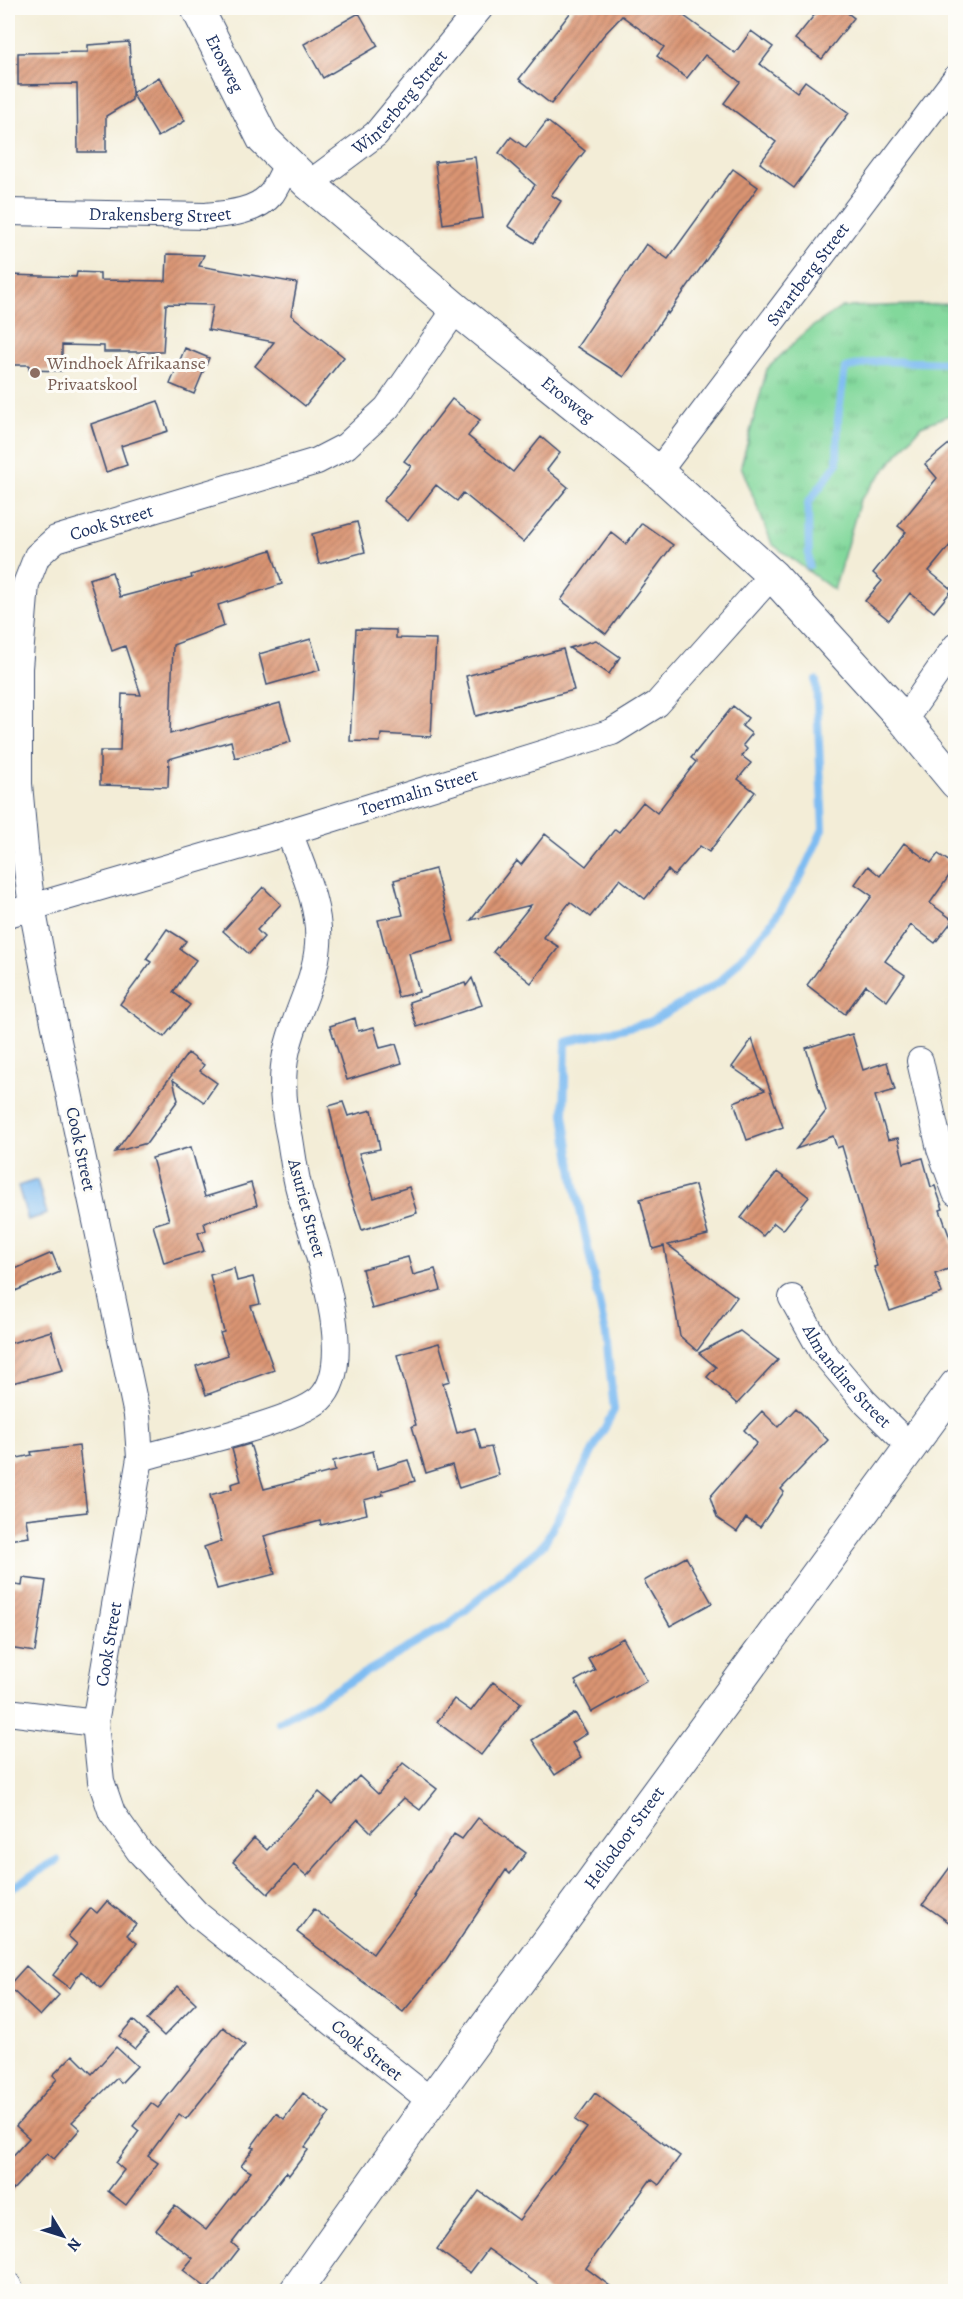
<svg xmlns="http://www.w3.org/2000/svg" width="963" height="2299" viewBox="0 0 963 2299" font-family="Alegreya,serif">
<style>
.grass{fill:url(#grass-tufts);stroke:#4e847c;stroke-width:1.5}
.water{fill:#7ebcf2;stroke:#4c76a8;stroke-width:1.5}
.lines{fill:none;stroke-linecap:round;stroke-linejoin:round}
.stream{stroke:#7ebcf2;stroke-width:8}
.building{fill:url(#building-hatch)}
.minor-casing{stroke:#3b4c70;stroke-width:28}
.tertiary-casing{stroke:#3b4c70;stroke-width:34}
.minor{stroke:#fff;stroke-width:26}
.tertiary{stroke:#fff;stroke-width:32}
.education-dot{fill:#8d6e63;stroke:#fdfcf7;stroke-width:2}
.labels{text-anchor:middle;stroke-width:6;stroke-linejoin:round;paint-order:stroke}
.street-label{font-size:18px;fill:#1b2f5e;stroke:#fdfcf7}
.education-label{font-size:18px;fill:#785e54;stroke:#fdfcf7;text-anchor:start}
</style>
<defs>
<pattern id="grass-tufts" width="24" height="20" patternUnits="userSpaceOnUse" patternTransform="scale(1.5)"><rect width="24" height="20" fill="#82d89b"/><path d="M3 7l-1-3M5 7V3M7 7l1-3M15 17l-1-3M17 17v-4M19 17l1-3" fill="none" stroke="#70ba88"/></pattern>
<pattern id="building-hatch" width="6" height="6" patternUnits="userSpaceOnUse" patternTransform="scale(1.5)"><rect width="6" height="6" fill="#da9472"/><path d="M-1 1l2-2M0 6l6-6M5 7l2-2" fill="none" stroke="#b07961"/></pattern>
</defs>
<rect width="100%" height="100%" fill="#fdfcf7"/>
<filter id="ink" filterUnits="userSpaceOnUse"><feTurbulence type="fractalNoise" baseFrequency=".0167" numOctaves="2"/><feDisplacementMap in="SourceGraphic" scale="12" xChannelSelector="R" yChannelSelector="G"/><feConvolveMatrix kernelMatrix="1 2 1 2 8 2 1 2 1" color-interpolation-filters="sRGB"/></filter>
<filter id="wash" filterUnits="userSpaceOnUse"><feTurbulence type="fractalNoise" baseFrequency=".008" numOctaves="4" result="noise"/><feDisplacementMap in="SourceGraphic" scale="24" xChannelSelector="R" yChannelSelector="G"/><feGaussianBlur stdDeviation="1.35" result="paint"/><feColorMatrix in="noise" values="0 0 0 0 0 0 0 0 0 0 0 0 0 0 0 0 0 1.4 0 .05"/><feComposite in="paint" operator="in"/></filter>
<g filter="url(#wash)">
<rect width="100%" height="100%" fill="#f3edd7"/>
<path class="grass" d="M 955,304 L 955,413 L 921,426 L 860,500 L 834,590 L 772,544 L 741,466 L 767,369 L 806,331 L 842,307 Z"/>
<path class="water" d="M 37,1180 L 47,1214 L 28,1220 L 18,1186 Z"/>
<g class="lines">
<path class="stream" d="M 809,566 L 808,503 L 837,464 L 838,419 L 845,368 L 878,361 L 956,363
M 279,1722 L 448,1625 L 544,1544 L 614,1410 L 606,1335 L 574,1181 L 564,1114 L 566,1042 L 650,1022 L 721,981 L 770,925 L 801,876 L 823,829 L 816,680
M 8,1890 L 57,1860"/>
</g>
<g id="blocks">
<path class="building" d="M 574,8 L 673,8 L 735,53 L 751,31 L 773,47 L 760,64 L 797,92 L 805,81 L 849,113 L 794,188 L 760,163 L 776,142 L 724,103 L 740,82 L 705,55 L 687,78 L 657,56 L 664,47 L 622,16 L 603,36 L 551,104 L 519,79 Z
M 820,8 L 841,8 L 854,18 L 822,59 L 795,39 Z
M 359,13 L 378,46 L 323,78 L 304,44 Z
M 129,42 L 132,93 L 159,77 L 185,121 L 158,137 L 132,93 L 132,100 L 106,116 L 106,152 L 78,152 L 77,84 L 18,85 L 18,53 L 88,52 L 88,45 Z
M 547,121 L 585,151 L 551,195 L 561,201 L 534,243 L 508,226 L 535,185 L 499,153 L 511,137 L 526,148 Z
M 475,157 L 483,218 L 443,224 L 435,162 Z
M 733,169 L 758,187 L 668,314 L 667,312 L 624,377 L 577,347 L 646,244 L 668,259 Z
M 167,254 L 204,255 L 199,266 L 297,283 L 291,315 L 344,357 L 305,406 L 255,366 L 274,342 L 208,330 L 213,305 L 166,304 L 163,352 L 104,352 L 104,346 L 62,345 L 62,371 L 29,370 L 29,365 L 8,365 L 8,275 L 76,277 L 77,272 L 100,273 L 100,280 L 166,281 Z
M 185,348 L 209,358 L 194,394 L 170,384 Z
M 452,399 L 480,420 L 468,436 L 513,472 L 541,437 L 560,453 L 547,470 L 568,487 L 523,542 L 463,493 L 457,501 L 436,485 L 408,521 L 383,501 L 411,466 L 404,461 Z
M 158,401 L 168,431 L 121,446 L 127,465 L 106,472 L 91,424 Z
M 956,438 L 956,538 L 929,571 L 952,590 L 934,612 L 910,593 L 889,620 L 865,601 L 882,581 L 873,573 L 906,532 L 898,526 L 937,478 L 925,464 Z
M 357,522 L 365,552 L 319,564 L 312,534 Z
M 642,523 L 673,545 L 606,634 L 561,600 L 611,532 L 626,544 Z
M 271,550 L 282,584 L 218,605 L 224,626 L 173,645 L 170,734 L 280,703 L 291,742 L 235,758 L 231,741 L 169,759 L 168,787 L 100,785 L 100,751 L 120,751 L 122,694 L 141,695 L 125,646 L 112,651 L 89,579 L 112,572 L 120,597 L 192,578 L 191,575 Z
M 356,629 L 396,630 L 396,638 L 436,639 L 431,737 L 381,734 L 380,742 L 350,741 Z
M 311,639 L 320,670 L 267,685 L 259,654 Z
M 596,640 L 620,657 L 609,674 L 569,648 Z
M 563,649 L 574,690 L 476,716 L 466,676 Z
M 733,706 L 748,718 L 742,726 L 752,734 L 743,745 L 747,749 L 742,756 L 751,763 L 738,779 L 755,792 L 709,852 L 700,846 L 674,876 L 668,870 L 645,899 L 620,879 L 590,917 L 570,902 L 543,937 L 559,947 L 531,983 L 493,952 L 531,905 L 471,920 L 517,861 L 521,865 L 545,834 L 586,866 L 615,829 L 619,832 L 643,802 L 657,813 L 696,762 L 691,758 Z
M 904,843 L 931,863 L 938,854 L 956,866 L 930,903 L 953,920 L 935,943 L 911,925 L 885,961 L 905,975 L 887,1001 L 866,985 L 845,1014 L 807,985 L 872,896 L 855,884 L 868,866 L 880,876 Z
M 435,869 L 454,941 L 409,953 L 419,992 L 398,997 L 378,920 L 403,915 L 394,880 Z
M 263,887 L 281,904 L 257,930 L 264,937 L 249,954 L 223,931 Z
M 167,929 L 186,941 L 180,949 L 196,960 L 173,992 L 190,1005 L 164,1037 L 120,1004 L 151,962 L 146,959 Z
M 472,978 L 482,1005 L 417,1027 L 409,1002 L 465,983 L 466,986 Z
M 355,1018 L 358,1031 L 374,1027 L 380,1048 L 396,1044 L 402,1063 L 347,1080 L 330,1026 Z
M 852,1034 L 863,1070 L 887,1062 L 895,1090 L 875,1096 L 888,1140 L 898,1138 L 904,1163 L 923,1158 L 931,1187 L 935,1186 L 943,1209 L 940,1210 L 956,1255 L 956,1266 L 935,1274 L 942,1293 L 890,1311 L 874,1267 L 877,1266 L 842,1146 L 837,1148 L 833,1136 L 796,1149 L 826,1111 L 806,1048 Z
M 752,1039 L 783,1127 L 747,1140 L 734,1102 L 765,1090 L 732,1067 Z
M 188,1053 L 204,1065 L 200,1071 L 217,1083 L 204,1102 L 173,1080 L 178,1100 L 147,1143 L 115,1152 Z
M 343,1102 L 348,1116 L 372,1110 L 380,1149 L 359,1153 L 374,1198 L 409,1187 L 417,1213 L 362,1230 L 344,1175 L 329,1106 Z
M 191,1147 L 205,1197 L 251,1183 L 257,1205 L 204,1223 L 206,1230 L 198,1233 L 204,1251 L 164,1263 L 153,1225 L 169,1220 L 152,1158 Z
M 777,1172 L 809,1197 L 783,1230 L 774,1223 L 763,1236 L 741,1218 Z
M 695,1185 L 708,1235 L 668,1245 L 737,1297 L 697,1351 L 680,1336 L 664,1246 L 653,1249 L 640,1199 Z
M 52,1253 L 60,1272 L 8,1294 L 8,1272 Z
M 408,1257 L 413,1275 L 435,1269 L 441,1290 L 372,1309 L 362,1269 Z
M 234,1268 L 237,1281 L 253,1277 L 260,1304 L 251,1306 L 274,1370 L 206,1395 L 196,1366 L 228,1355 L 220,1333 L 224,1332 L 210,1275 Z
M 51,1331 L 63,1370 L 8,1384 L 8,1344 Z
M 740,1331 L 778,1360 L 737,1404 L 707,1377 L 716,1367 L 699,1353 Z
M 439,1343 L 450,1381 L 443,1383 L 457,1433 L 475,1428 L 481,1449 L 491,1447 L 499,1475 L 459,1488 L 452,1465 L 426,1473 L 412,1426 L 416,1425 L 397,1355 Z
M 796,1408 L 828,1440 L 781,1489 L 784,1492 L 760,1527 L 746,1518 L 737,1532 L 717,1518 L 710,1497 L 757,1443 L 744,1430 L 762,1411 L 778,1427 Z
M 250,1444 L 264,1489 L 335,1471 L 333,1461 L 373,1451 L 377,1469 L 408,1460 L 415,1481 L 382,1491 L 383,1495 L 364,1500 L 367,1514 L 321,1525 L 320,1521 L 264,1536 L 275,1574 L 217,1589 L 204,1547 L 221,1541 L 210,1495 L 232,1489 L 231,1484 L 241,1481 L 232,1449 Z
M 79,1446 L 87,1512 L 26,1519 L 29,1537 L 8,1540 L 8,1460 L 32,1455 L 31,1452 Z
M 686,1557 L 712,1603 L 670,1626 L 644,1581 Z
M 23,1578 L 46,1581 L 35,1652 L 8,1648 L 8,1584 L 22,1586 Z
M 623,1638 L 647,1681 L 592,1712 L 575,1681 L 595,1670 L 588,1658 Z
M 493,1682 L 521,1703 L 481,1755 L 437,1722 L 454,1699 L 471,1711 Z
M 575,1713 L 587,1733 L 572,1743 L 581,1758 L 555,1775 L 532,1740 Z
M 403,1763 L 437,1789 L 420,1810 L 404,1798 L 371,1832 L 358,1819 L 307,1876 L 294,1865 L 268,1894 L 233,1862 L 254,1838 L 267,1850 L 319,1792 L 333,1804 L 359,1776 L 378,1794 Z
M 478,1818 L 526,1853 L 510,1874 L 506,1870 L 446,1960 L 403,2012 L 297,1932 L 314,1909 L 373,1954 L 415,1896 L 413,1895 L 454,1834 L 462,1839 Z
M 956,1859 L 956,1927 L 923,1904 Z
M 107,1901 L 136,1924 L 127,1935 L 137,1943 L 101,1988 L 81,1971 L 70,1988 L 53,1975 L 77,1944 L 68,1936 L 91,1908 L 97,1913 Z
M 26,1966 L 59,1995 L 40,2016 L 8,1986 Z
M 178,1986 L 196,2003 L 164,2036 L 147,2020 Z
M 133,2020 L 148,2034 L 135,2049 L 119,2036 Z
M 223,2027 L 245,2045 L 186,2119 L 179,2114 L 148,2156 L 158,2163 L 126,2205 L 108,2191 L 124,2170 L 116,2163 L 139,2131 L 133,2126 L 151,2103 L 158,2108 Z
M 116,2047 L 137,2066 L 121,2083 L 117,2078 L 72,2122 L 80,2129 L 54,2159 L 47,2153 L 8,2195 L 8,2161 L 29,2138 L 16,2126 L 57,2079 L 53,2075 L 73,2055 L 92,2074 Z
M 303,2093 L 330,2113 L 305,2147 L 308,2150 L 289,2175 L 286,2172 L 232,2243 L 239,2249 L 208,2289 L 183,2270 L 193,2258 L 156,2230 L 175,2206 L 206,2230 L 251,2172 L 241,2166 L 254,2148 L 251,2147 L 276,2113 L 284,2119 Z
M 595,2093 L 680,2156 L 659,2185 L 651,2179 L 586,2268 L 618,2292 L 549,2292 L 488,2249 L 470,2273 L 437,2249 L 479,2191 L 519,2220 L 587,2128 L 575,2120 Z"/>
</g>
</g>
<g filter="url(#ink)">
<use href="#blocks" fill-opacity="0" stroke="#3b4c70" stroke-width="1.5"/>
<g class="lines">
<defs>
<g id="minor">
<path id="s1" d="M 309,184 L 376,134 L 480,8"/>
<path id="s2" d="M 8,212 L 205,216 C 227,214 257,212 272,193 C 278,184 283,172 288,163"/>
<path id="s3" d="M 658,472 L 956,78"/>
<path d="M 904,720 L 956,646"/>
<path id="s4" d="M 8,914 L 289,832 L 612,732 L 657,704 L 772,575"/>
<path d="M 920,1061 L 940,1149 L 956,1193"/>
<path id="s5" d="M 792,1298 L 821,1350 L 864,1401 L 910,1446"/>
<path d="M 140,1458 C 179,1447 295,1422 320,1399 C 360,1361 313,1238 300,1193 C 295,1176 293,1157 290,1139 C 284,1111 280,1082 286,1054 C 293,1017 315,984 318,945 C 321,906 302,868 289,832"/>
<path d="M 8,1712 L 95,1723"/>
<path id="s6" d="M 431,2101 L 198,1915 L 139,1851 L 112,1813 L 101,1781 L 95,1723 L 140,1458 L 137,1415 L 54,1022 L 32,907 L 26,861 L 19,784 L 19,668 L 26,584 L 37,556 L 56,539 L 317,461 L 346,446 L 387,408 L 456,309"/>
<path d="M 8,2285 L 11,2292"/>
</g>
<g id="tertiary">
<path id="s7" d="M 197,8 L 263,139 L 309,184 L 456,309 L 658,472 L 772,575 L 904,720 L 956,783"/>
<path id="s8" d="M 295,2292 L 431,2101 L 956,1385"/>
</g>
</defs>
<use href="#minor" class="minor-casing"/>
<use href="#tertiary" class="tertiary-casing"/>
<use href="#minor" class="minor"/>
<use href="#tertiary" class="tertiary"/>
</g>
</g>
<circle class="education-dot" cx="35" cy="373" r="6"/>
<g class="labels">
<g class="street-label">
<text dy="6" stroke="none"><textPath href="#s7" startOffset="62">Erosweg</textPath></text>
<text dy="6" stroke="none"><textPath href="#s1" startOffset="123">Winterberg Street</textPath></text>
<text dy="6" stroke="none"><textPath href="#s2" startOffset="152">Drakensberg Street</textPath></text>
<text dy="6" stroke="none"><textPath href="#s3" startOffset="248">Swartberg Street</textPath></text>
<text dy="6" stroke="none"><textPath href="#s7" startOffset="548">Erosweg</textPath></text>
<text dy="6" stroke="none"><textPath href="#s6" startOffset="1792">Cook Street</textPath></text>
<text dy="6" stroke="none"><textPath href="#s4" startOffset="428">Toermalin Street</textPath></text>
<text transform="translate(81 1149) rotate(78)" y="6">Cook Street</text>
<text transform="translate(307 1208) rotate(75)" y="6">Asuriet Street</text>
<text dy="6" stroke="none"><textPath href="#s5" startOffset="96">Almandine Street</textPath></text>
<text dy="6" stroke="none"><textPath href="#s6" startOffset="604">Cook Street</textPath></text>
<text dy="6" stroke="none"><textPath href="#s8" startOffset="561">Heliodoor Street</textPath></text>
<text transform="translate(367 2050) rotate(39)" y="6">Cook Street</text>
</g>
<g class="education-label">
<text x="47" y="369">Windhoek Afrikaanse<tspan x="47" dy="21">Privaatskool</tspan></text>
</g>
</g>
<rect width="963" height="2299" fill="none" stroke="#fdfcf7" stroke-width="30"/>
<g transform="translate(63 2236) rotate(128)" stroke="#fdfcf7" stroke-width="4.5" paint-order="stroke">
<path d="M0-4.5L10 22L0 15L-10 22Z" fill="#1b2f5e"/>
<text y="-9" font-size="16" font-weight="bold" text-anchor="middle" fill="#1b2f5e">N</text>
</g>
</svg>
